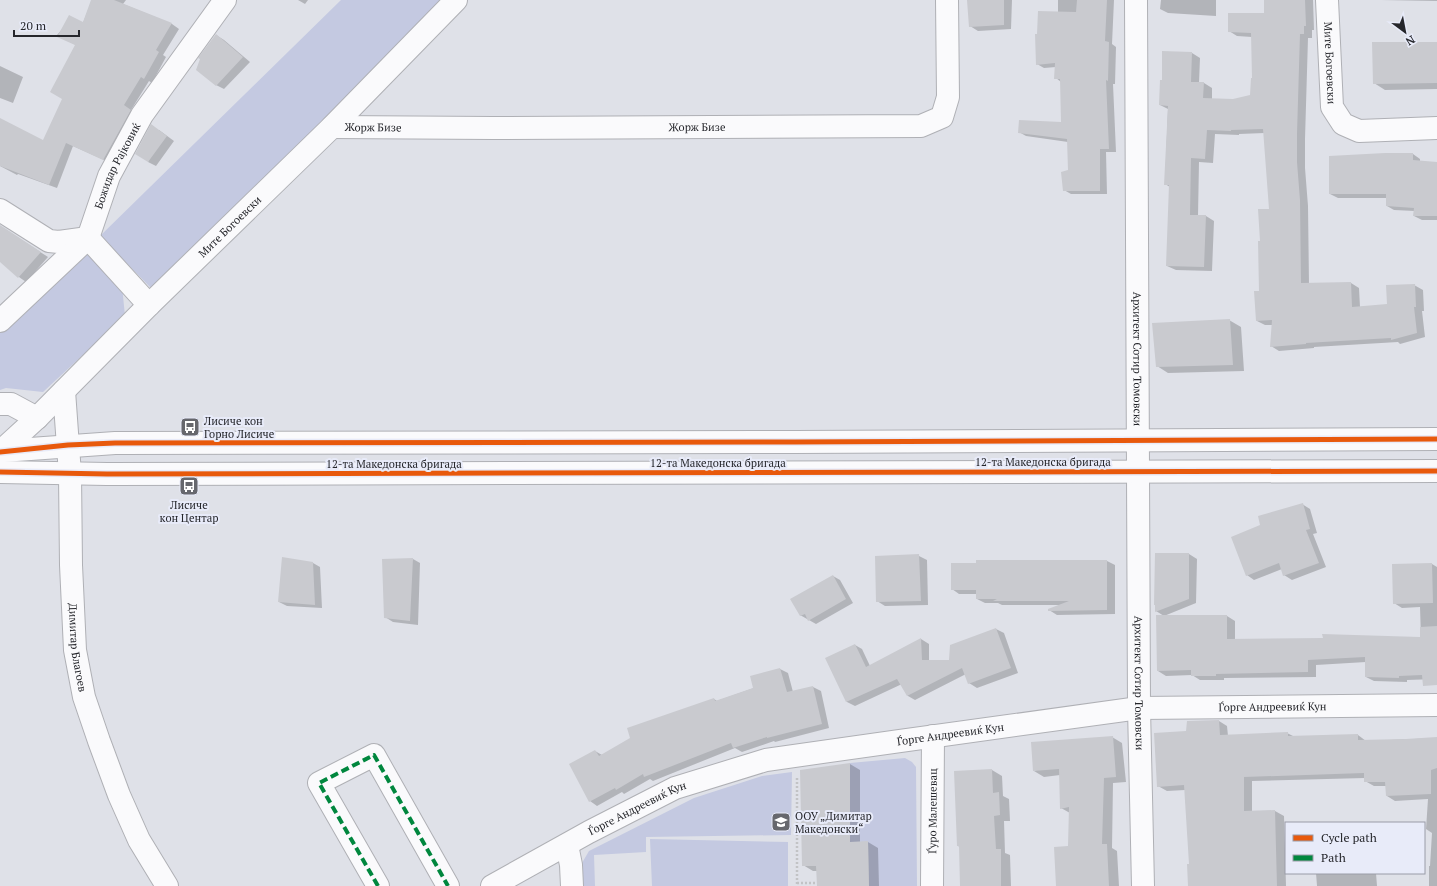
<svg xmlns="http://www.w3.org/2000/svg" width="1437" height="886" viewBox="0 0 1437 886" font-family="'PT Serif',serif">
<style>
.green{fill:#c4c9e1}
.shadow{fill:#0003}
.building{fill:#c9cacf}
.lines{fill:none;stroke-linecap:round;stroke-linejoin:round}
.minor-casing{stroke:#afb0b5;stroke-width:24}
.path{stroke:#c2c3c5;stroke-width:2.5;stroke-dasharray:2 2;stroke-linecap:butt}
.minor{stroke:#fafafc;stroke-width:22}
.quiet{stroke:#00873e;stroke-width:4;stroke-dasharray:8 4;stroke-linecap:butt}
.cycleway-casing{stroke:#e8ebf9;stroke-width:8}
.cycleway{stroke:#e8590c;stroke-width:5}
.labels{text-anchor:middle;stroke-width:4;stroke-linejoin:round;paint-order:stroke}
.street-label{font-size:11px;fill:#25262b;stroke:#e8ebf9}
.poi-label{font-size:11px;fill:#25262b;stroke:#e8ebf9;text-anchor:start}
</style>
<rect width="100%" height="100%" fill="#dfe1e8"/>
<path class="green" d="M 341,0 L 444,0 L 364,82 L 151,288 L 100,236 Z
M 89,250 L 122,286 L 125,316 L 43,392 L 6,388 L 0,390 L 0,331 Z
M 905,758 L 912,762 L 916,767 L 917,886 L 869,886 L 868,842 L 850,842 L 850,763 Z
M 792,772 L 791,835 L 646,837 L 646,852 L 594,855 L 595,886 L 582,886 L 582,863 L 589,851 L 694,798 L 762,776 Z
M 650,839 L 788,842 L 788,886 L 652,886 Z"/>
<path class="shadow" d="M 92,0 L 126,0 L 123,4 L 172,24 L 179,29 L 163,55 L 166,57 L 152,83 L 149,81 L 131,110 L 138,115 L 111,163 L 73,146 L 57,188 L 18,174 L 17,175 L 0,166 L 0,120 L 44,142 L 64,99 L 76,45 L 57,35 L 72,18 L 83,23 Z
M 298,0 L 308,0 L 305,4 Z
M 968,0 L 1012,0 L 1011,29 L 978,31 L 970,26 Z
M 1058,0 L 1114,0 L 1112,44 L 1116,47 L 1115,84 L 1113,84 L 1116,152 L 1106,152 L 1107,194 L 1071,194 L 1064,190 L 1069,171 L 1068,142 L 1026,136 L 1019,132 L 1062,123 L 1061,82 L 1056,78 L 1056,67 L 1044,68 L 1037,64 L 1058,13 Z
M 1161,0 L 1216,0 L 1216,16 L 1168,13 L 1160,9 Z
M 1264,0 L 1313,0 L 1314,30 L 1312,30 L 1312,38 L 1308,38 L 1305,139 L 1305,168 L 1308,206 L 1309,284 L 1351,283 L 1359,288 L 1360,307 L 1388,305 L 1414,285 L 1423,290 L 1424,311 L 1422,311 L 1425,337 L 1400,344 L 1398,342 L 1314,347 L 1314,348 L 1279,351 L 1271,346 L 1273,325 L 1265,325 L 1257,321 L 1260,292 L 1261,242 L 1271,209 L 1265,133 L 1239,134 L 1239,135 L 1215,134 L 1213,163 L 1199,162 L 1198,216 L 1206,216 L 1214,221 L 1212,271 L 1176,270 L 1167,266 L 1170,187 L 1165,184 L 1168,109 L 1160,105 L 1192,53 L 1200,58 L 1199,83 L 1204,83 L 1212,88 L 1212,99 L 1233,100 L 1251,96 L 1253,79 L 1252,37 L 1237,36 L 1229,31 L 1264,14 Z
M 1381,0 L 1437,0 L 1437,1 Z
M 216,35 L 224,40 L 250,62 L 224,89 L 216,85 Z
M 1437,43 L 1437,89 L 1385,90 L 1374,83 Z
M 0,66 L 23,77 L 13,103 L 0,98 Z
M 159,130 L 174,141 L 156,166 L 148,162 Z
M 1413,154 L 1420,159 L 1420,162 L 1437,163 L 1437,220 L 1422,220 L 1414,216 L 1415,211 L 1394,210 L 1387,206 L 1387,198 L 1338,198 L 1330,194 Z
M 0,226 L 48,257 L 26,282 L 19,277 L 0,261 Z
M 1229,320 L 1241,327 L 1244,371 L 1168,373 L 1157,366 Z
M 1302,504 L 1310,509 L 1317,533 L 1313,534 L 1326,567 L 1292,580 L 1284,575 L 1282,569 L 1254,580 L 1247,575 L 1262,526 Z
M 1156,554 L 1189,554 L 1197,559 L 1196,603 L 1164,616 L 1156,611 Z
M 919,556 L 927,560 L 928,605 L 885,606 L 877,601 L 876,557 Z
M 413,559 L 420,563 L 418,625 L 393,622 L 385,617 Z
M 1107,561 L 1115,565 L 1115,614 L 1057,615 L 1049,610 L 1061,605 L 1002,605 L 998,603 L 985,603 L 977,599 L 977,594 L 959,594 L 952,589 Z
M 313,563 L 320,567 L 322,608 L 287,606 L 279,602 Z
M 1432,564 L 1437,567 L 1437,679 L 1407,680 L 1407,682 L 1374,681 L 1366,677 L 1366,662 L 1316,665 L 1316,677 L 1224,678 L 1224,680 L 1200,680 L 1192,675 L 1166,676 L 1158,671 L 1227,616 L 1235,621 L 1235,640 L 1421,638 L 1420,607 L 1402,608 L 1394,603 L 1393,565 Z
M 833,576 L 840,580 L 853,603 L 816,624 L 800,615 Z
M 996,629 L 1004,633 L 1018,673 L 977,688 L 969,683 L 966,674 L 915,700 L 908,696 L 902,684 L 855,706 L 847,702 L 827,658 L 855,645 L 862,649 L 870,666 L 921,639 L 929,644 L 929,661 L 950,661 Z
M 780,669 L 788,673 L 793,692 L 813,687 L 821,691 L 829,728 L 775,742 L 774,741 L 742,752 L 735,748 L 653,781 L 650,779 L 624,794 L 622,792 L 597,806 L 590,801 L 595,751 L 602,755 L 714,699 L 717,701 L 754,688 Z
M 1219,721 L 1227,726 L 1228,736 L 1287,733 L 1295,737 L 1358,735 L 1366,741 L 1437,738 L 1437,886 L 1429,886 L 1429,866 L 1430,866 L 1432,833 L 1426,829 L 1428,799 L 1395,801 L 1387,796 L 1386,786 L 1374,786 L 1365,781 L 1365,778 L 1252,781 L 1252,812 L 1275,811 L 1284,816 L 1286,886 L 1189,886 L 1190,865 L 1185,790 L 1167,791 L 1158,786 L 1187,732 Z
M 1112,737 L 1122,743 L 1126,782 L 1113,783 L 1112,848 L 1117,851 L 1119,886 L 1057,886 L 1069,847 L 1070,813 L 1061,808 L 1060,775 L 1044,777 L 1034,771 Z
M 850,764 L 860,770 L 860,843 L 868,842 L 878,848 L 879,886 L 818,886 L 817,871 L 813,871 L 803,865 Z
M 992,770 L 1002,776 L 1003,796 L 1009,799 L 1010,821 L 1004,821 L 1005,853 L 1010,855 L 1011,886 L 961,886 L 960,847 L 958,846 Z
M 1316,873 L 1376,873 L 1377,886 L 1317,886 Z"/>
<path class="building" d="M 91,0 L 114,0 L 172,23 L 156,50 L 159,52 L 144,79 L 141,77 L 124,105 L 131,110 L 103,160 L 66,143 L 49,185 L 0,166 L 0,118 L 43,140 L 62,99 L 50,92 L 75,45 L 57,37 L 69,15 L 83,22 Z
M 967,0 L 1004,0 L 1004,25 L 969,27 Z
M 1077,0 L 1107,0 L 1105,41 L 1109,42 L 1108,81 L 1106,80 L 1109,149 L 1100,149 L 1100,191 L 1063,191 L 1061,172 L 1068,170 L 1067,139 L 1018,133 L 1019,120 L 1061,122 L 1060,79 L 1054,79 L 1055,63 L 1036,65 L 1035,34 L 1037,34 L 1038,11 L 1076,12 Z
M 1264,0 L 1305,0 L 1306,26 L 1304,26 L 1304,34 L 1300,34 L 1297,134 L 1297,162 L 1300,200 L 1301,283 L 1351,282 L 1352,307 L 1387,304 L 1386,285 L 1415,284 L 1416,307 L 1414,307 L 1417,333 L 1391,340 L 1391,338 L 1306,343 L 1306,344 L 1270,347 L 1272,320 L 1256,321 L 1254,291 L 1259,291 L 1258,241 L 1260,241 L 1258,209 L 1269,209 L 1263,129 L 1231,130 L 1231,131 L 1207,130 L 1205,159 L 1191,158 L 1190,215 L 1206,215 L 1204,267 L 1166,266 L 1169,185 L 1164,185 L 1168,106 L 1159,105 L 1160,80 L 1162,80 L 1162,51 L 1192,52 L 1191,82 L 1204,82 L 1203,98 L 1233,99 L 1250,95 L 1251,78 L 1252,78 L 1251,33 L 1228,32 L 1228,13 L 1264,13 Z
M 216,34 L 243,57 L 216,86 L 196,70 L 200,59 L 198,58 Z
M 1372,42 L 1437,42 L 1437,83 L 1373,84 Z
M 151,124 L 167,136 L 148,162 L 135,154 Z
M 1385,153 L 1413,153 L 1413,160 L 1437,162 L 1437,216 L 1413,216 L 1414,208 L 1386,206 L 1386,194 L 1329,194 L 1329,156 Z
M 0,225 L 41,252 L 18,278 L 0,262 Z
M 1230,319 L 1233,365 L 1156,367 L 1152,323 Z
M 1303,503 L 1310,529 L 1306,530 L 1319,563 L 1283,576 L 1279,563 L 1246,576 L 1231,537 L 1260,525 L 1258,516 Z
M 1155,553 L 1189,553 L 1189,599 L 1155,612 L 1155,605 L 1154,605 Z
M 919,554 L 921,601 L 876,602 L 875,556 Z
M 282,557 L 313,562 L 315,605 L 278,602 Z
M 413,558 L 410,621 L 384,618 L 382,559 Z
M 976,560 L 1107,560 L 1107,610 L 1048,611 L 1048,609 L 1069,601 L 993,601 L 997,599 L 976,599 L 976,590 L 951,590 L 951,563 L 976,563 Z
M 1432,563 L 1433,603 L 1393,604 L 1392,564 Z
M 833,575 L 846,599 L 808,621 L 805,614 L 800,616 L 790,599 Z
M 1156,615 L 1227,615 L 1227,639 L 1323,638 L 1322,634 L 1420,637 L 1420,627 L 1437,626 L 1437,685 L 1423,686 L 1422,675 L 1399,676 L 1399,678 L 1365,677 L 1365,657 L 1308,660 L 1308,672 L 1216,674 L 1216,676 L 1191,676 L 1191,670 L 1157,671 Z
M 996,628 L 1011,668 L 968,684 L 962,668 L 907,696 L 897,679 L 846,702 L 825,658 L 855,644 L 866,667 L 921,638 L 922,660 L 949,660 L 950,645 Z
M 780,668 L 787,692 L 813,686 L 822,724 L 767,738 L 767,737 L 733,748 L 731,743 L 644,777 L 643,774 L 616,790 L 615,788 L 589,802 L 569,764 L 595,750 L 599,756 L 630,738 L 627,728 L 714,698 L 715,701 L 753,688 L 750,676 Z
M 1219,720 L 1220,735 L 1288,732 L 1288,736 L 1358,734 L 1358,740 L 1406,739 L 1437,737 L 1437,768 L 1431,770 L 1431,794 L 1386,796 L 1385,782 L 1364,782 L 1364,773 L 1244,777 L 1244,811 L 1275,810 L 1277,886 L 1188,886 L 1187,864 L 1189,864 L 1184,785 L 1157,787 L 1154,733 L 1186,731 L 1187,721 Z
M 1113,736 L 1116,777 L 1104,778 L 1102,844 L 1107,844 L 1109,886 L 1056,886 L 1054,847 L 1068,846 L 1069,807 L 1060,809 L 1059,769 L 1033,771 L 1031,742 Z
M 850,763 L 850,842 L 868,841 L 869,886 L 817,886 L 816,866 L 802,866 L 800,770 Z
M 992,769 L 993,793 L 999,792 L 1000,815 L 994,816 L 996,849 L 1001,849 L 1001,886 L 960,886 L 959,846 L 957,846 L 954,771 Z"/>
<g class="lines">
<defs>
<g id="minor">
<path id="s1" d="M 1136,0 L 1139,708 L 1143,886"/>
<path id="s2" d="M 1327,0 L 1332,107 L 1343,124 L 1359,131 L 1437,128"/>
<path id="s3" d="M 332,127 L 493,128 L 921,126 L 942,117 L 948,97 L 947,0"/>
<path d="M 0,210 L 49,241 L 59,242 L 88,238"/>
<path d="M 88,238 L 149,305"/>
<path id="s4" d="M 0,321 L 88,238 L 109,176 L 142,115 L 225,0"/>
<path id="s5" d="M 64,391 L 70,474 L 71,565 L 75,650 L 84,697 L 99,741 L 119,795 L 139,840 L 167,886"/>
<path d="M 0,404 L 11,404 L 37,418"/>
<path d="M 2,451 L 115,443 L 795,442 L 1437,439"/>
<path id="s6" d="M 0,452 L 37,418 L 149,305 L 332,127 L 456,0"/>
<path d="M 0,472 L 107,474 L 1437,471"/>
<path d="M 567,845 L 571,865 L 572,886"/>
<path d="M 378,886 L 319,783 L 374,755 L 448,886"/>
<path id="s7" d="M 492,886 L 589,832 L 675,788 L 766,760 L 900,741 L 1139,708 L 1437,705"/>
<path id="s8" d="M 932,886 L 933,736"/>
</g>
</defs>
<use href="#minor" class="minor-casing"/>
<path class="path" d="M 797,778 L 797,886
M 797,883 L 817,883"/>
<use href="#minor" class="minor"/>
<path class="quiet" d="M 378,886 L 319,783 L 374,755 L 448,886"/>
<defs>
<path id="cycleway" d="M 0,452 L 68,445 L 115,443 L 795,442 L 1437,439
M 0,472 L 107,474 L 1437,471"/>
</defs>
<use href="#cycleway" class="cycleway-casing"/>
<use href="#cycleway" class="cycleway"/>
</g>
<defs>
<symbol id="bus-square" viewBox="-11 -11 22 22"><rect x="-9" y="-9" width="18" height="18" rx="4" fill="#66676d" stroke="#e8ebf9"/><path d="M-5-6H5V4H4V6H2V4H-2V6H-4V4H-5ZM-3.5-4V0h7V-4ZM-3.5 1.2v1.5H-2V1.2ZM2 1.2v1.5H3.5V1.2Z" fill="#fff"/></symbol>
<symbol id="school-square" viewBox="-11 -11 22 22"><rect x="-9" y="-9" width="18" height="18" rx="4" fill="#66676d" stroke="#e8ebf9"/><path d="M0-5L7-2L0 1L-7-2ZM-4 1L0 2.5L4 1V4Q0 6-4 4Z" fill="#fff"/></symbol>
</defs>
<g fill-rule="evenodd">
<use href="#bus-square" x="179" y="416" width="22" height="22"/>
<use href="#bus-square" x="178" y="475" width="22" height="22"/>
<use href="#school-square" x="770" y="811" width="22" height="22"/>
</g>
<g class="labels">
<g class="street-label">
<text dy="4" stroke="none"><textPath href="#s2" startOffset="63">Мите Богоевски</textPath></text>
<text dy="4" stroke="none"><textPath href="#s3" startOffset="41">Жорж Бизе</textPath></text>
<text dy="4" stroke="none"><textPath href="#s3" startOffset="365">Жорж Бизе</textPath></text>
<text dy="4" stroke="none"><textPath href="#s4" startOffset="199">Божидар Рајковиќ</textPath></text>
<text dy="4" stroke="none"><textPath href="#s6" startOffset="322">Мите Богоевски</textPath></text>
<text dy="4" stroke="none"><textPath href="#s1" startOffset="359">Архитект Сотир Томовски</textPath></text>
<text x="1043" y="466">12-та Македонска бригада</text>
<text x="718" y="467">12-та Македонска бригада</text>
<text x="394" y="468">12-та Македонска бригада</text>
<text dy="4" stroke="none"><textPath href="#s5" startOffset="257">Димитар Благоев</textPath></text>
<text dy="4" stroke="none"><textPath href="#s1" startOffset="683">Архитект Сотир Томовски</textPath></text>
<text dy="4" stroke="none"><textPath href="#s7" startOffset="813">Ѓорге Андреевиќ Кун</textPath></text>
<text dy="4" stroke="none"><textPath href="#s7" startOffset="489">Ѓорге Андреевиќ Кун</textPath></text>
<text dy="4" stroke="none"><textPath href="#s7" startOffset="165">Ѓорге Андреевиќ Кун</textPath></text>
<text dy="4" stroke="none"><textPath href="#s8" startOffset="75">Ѓуро Малешевац</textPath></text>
</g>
<g class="poi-label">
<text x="204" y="425">Лисиче кон<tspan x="204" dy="13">Горно Лисиче</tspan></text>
<text x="189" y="509" text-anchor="middle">Лисиче<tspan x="189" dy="13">кон Центар</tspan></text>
<text x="795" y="820">ООУ „Димитар<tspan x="795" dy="13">Македонски“</tspan></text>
</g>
</g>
<rect x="1285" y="822" width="140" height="52" fill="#e8ebf9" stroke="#9a9ca7"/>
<rect x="1293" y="835" width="20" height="6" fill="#e8590c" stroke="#9a9ca7"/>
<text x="1321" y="842" font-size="12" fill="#25262b">Cycle path</text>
<rect x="1293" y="855" width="20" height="6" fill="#00873e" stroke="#9a9ca7"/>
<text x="1321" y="862" font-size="12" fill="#25262b">Path</text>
<g transform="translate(1405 32) rotate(148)" stroke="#e8ebf9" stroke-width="3" paint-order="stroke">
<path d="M0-3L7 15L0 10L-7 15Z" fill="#25262b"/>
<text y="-6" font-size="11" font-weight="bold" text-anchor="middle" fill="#25262b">N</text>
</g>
<path d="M14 30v6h65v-6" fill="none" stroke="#25262b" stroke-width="2"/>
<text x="20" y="30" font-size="12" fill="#25262b" stroke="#e8ebf9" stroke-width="3" paint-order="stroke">20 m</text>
</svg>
